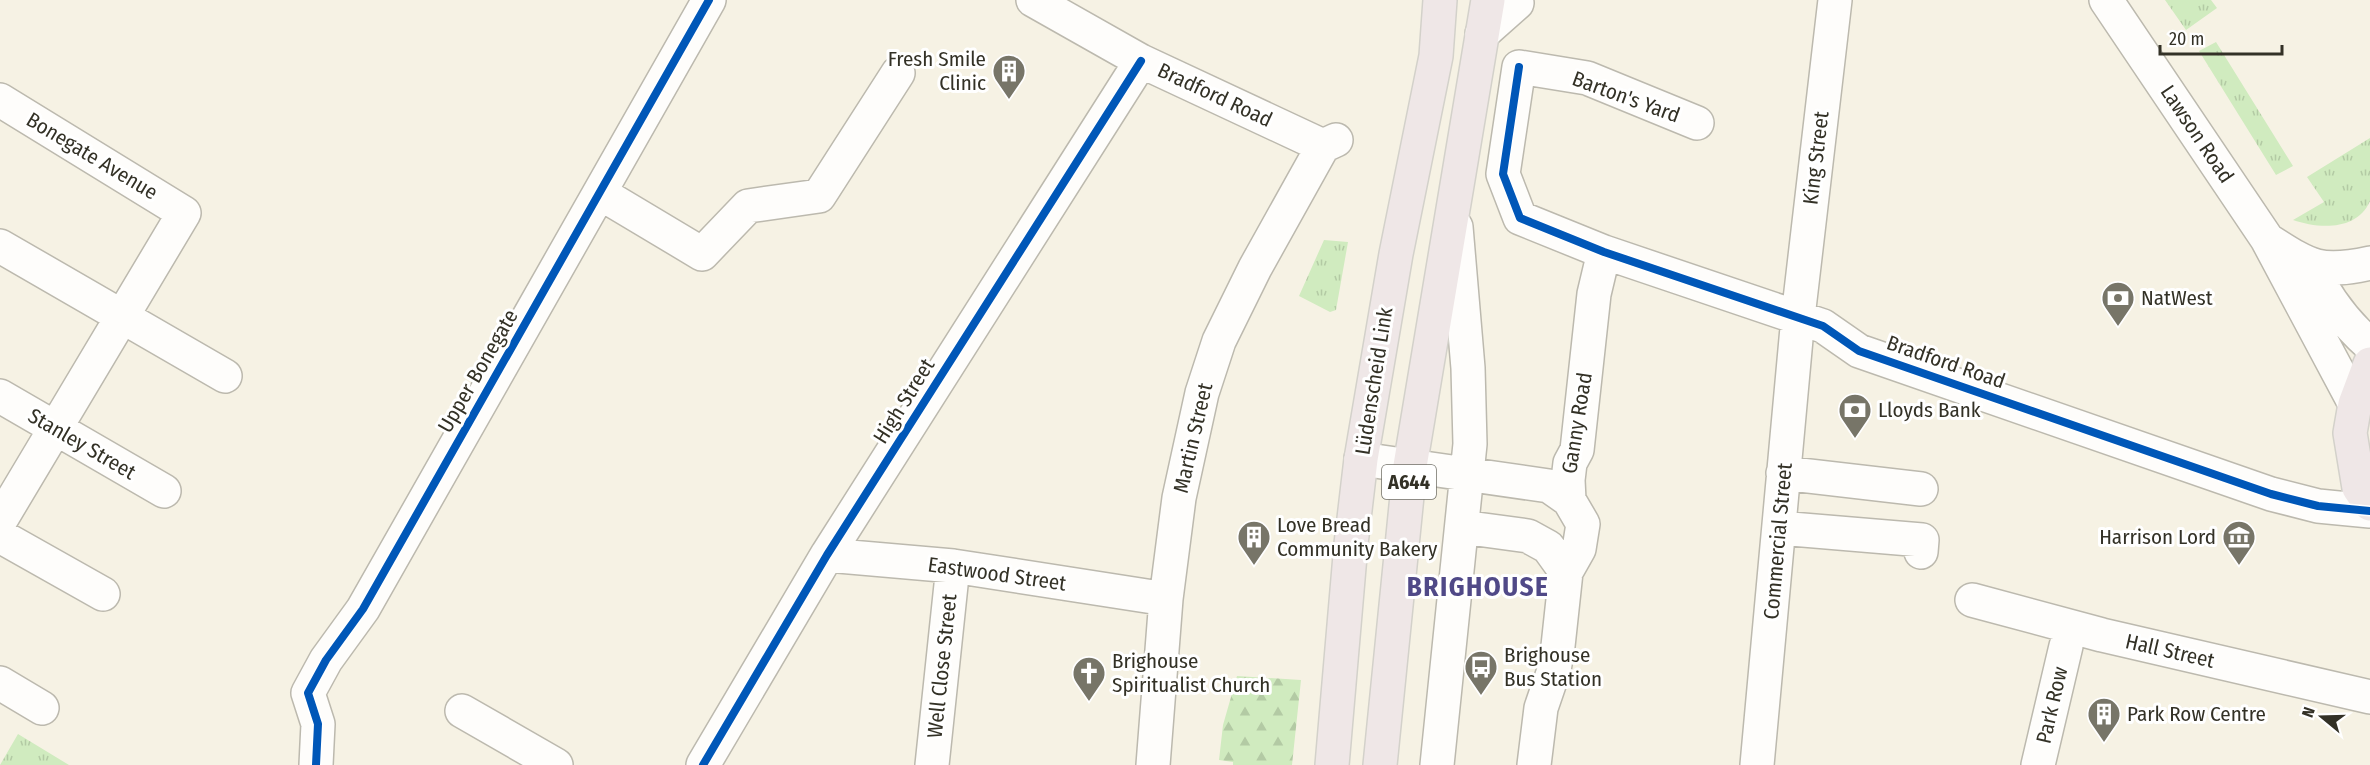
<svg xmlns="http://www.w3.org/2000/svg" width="2370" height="765" viewBox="0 0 2370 765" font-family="'Fira Sans Condensed',sans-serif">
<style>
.grass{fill:url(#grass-tufts)}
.forest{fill:url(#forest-firs)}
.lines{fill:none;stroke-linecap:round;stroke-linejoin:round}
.minor-casing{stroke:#bcb9ae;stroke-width:36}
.major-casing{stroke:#d3d1ca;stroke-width:36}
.minor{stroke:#fefdfb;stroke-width:33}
.major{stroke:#efe7e7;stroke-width:33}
.cycleway-casing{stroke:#fff;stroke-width:11}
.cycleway{stroke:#0057b8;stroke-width:8}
.labels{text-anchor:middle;stroke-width:6;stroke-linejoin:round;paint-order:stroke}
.shield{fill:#fff;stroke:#706f67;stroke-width:1.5}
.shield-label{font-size:20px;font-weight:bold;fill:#333126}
.poi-label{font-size:21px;fill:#333126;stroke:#fff;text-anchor:start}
.street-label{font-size:21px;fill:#333126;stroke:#fff}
.district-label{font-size:27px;font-weight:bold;letter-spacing:1.5px;fill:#504987;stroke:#fff}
</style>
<defs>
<pattern id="grass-tufts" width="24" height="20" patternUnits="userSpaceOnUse" patternTransform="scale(1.5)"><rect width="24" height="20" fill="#d0ebbf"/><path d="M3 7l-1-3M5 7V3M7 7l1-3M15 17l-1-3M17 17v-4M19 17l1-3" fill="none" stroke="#b3caa4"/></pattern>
<pattern id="forest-firs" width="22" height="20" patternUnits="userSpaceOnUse" patternTransform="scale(1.5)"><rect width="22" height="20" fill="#d0ebbf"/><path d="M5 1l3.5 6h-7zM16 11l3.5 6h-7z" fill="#b3caa4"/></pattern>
</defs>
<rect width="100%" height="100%" fill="#f6f2e4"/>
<path class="grass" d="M 2165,0 L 2211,0 L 2217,8 L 2186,30 Z
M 2216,42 L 2293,166 L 2276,175 L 2199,51 Z
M 2370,138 L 2370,201 C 2357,231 2319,229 2293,220 L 2324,202 L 2307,177 Z
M 1324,240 L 1348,242 L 1336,310 L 1330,312 L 1299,296 Z
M 18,734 L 69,765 L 0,765 Z"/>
<path class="forest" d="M 1237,676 L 1301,680 L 1292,765 L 1233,765 L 1233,762 L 1219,760 L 1223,725 Z"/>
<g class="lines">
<defs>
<path id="minor" d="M 1033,0 L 1141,61 L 1323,146 L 1336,140
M 2106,0 L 2267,239 L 2355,404
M 1482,34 L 1517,3
M 0,100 L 184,213 L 0,521
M 1697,123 L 1587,78 L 1519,67 L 1503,174 L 1520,218 L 1604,252 L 1823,326 L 1859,351 L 2271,494 L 2318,506 L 2370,511
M 600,193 L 702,254 L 748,206 L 819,196 L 898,73
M 2268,240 C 2310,267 2320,274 2370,263
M 0,246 L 225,376
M 2311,265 C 2325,297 2344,322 2370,345
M 0,396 L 164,491
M 1361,459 L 1549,486 L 1569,500
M 1783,473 L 1921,489
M 1462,527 L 1528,536 L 1548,547 L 1566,572
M 1779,528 L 1922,540 L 1921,552
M 0,536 L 103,594
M 827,555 L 953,566 L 1166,599
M 1972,600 L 2102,635 L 2370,697
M 0,683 L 42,708
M 462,711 L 556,765
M 316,765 L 318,724 L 308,693 L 326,660 L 363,609 L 709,0
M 703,765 L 827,555 L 1141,61
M 932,765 L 953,566
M 1153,765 L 1166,599 L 1179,498 L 1202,393 L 1219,341 L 1255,268 L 1323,146
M 1437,765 L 1470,444 L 1468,368 L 1456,227
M 1534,765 L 1541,708 L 1554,670 L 1558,646 L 1566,572 L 1579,549 L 1583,524 L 1569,500 L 1568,480 L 1570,463 L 1577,450 L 1594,294 L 1604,252
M 1757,765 L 1798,317 L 1835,0
M 2038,765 L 2066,646"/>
<path id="major" d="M 2370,364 L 2355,404 L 2350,433 L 2359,488 L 2370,504
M 1332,765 L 1351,544 L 1361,459 L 1396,254 L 1436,56 L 1440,0
M 1380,765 L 1410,466 L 1488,0"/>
</defs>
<use href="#minor" class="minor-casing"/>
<use href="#major" class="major-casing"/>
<use href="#minor" class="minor"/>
<use href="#major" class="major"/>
<defs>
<path id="cycleway" d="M 1519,67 L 1503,174 L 1520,218 L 1604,252 L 1823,326 L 1859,351 L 2271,494 L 2318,506 L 2370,511
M 316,765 L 318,724 L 308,693 L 326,660 L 363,609 L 709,0
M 703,765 L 827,555 L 1141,61"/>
</defs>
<use href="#cycleway" class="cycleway-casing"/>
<use href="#cycleway" class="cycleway"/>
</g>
<defs>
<symbol id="building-pin" viewBox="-11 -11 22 30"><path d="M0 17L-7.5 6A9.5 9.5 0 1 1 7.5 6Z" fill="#777568" stroke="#fff"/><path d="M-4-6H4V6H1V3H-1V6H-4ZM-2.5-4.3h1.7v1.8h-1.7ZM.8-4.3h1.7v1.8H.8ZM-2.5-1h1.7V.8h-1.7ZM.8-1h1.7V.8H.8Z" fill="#fff"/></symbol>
<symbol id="bank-pin" viewBox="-11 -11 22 30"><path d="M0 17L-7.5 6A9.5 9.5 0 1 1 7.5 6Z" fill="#777568" stroke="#fff"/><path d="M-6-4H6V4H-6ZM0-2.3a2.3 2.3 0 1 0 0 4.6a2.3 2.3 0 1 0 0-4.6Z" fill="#fff"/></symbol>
<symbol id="museum-pin" viewBox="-11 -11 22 30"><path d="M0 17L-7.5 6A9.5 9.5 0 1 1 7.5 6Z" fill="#777568" stroke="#fff"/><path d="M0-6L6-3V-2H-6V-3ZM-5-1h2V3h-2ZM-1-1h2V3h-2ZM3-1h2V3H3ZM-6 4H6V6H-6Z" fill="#fff"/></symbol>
<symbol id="bus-pin" viewBox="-11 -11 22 30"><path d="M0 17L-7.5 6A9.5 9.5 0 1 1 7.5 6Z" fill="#777568" stroke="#fff"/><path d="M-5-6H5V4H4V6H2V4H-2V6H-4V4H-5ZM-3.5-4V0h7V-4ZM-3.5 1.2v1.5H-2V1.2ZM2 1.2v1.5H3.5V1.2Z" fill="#fff"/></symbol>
<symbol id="church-pin" viewBox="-11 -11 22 30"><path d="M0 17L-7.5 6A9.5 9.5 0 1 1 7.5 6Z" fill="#777568" stroke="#fff"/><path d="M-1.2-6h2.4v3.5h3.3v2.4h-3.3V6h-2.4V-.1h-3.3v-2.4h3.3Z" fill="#fff"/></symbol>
</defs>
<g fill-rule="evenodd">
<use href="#building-pin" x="990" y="52" width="38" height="52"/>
<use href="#bank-pin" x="2099" y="279" width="38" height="52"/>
<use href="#bank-pin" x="1836" y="391" width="38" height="52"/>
<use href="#building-pin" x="1235" y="518" width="38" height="52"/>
<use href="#museum-pin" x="2220" y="518" width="38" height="52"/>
<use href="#bus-pin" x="1462" y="648" width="38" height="52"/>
<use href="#church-pin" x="1070" y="654" width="38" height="52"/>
<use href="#building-pin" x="2085" y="695" width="38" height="52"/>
</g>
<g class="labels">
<rect class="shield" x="1382" y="465" width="54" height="34" rx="4.5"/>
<g class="shield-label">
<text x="1409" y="489">A644</text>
</g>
<g class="poi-label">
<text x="986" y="66" text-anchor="end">Fresh Smile<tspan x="986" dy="24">Clinic</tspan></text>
<text x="2141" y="305">NatWest</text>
<text x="1878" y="417">Lloyds Bank</text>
<text x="1277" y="532">Love Bread<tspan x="1277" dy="24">Community Bakery</tspan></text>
<text x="2216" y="544" text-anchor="end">Harrison Lord</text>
<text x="1504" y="662">Brighouse<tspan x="1504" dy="24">Bus Station</tspan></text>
<text x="1112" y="668">Brighouse<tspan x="1112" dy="24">Spiritualist Church</tspan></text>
<text x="2127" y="721">Park Row Centre</text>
</g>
<g class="street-label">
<text transform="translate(1215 95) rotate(25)" y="7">Bradford Road</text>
<text transform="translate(1626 97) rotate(20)" y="7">Barton's Yard</text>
<text transform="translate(2197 134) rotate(56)" y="7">Lawson Road</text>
<text transform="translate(92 156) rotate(31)" y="7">Bonegate Avenue</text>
<text transform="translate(1816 158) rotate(-83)" y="7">King Street</text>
<text transform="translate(1946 362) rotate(19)" y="7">Bradford Road</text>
<text transform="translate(478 371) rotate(-60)" y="7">Upper Bonegate</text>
<text transform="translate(1374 381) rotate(-81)" y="7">Lüdenscheid Link</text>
<text transform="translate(904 401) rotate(-58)" y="7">High Street</text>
<text transform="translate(1577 423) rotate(-81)" y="7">Ganny Road</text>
<text transform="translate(1193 438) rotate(-77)" y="7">Martin Street</text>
<text transform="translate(82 444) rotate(30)" y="7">Stanley Street</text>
<text transform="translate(1778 541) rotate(-85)" y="7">Commercial Street</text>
<text transform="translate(997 574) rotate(8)" y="7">Eastwood Street</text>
<text transform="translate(2170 651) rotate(13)" y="7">Hall Street</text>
<text transform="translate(942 666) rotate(-84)" y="7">Well Close Street</text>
<text transform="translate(2052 705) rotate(-77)" y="7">Park Row</text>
</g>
<g class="district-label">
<text x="1478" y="596">BRIGHOUSE</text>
</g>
</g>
<g transform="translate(2322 717) rotate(289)" stroke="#ffffff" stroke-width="4.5" paint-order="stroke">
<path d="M0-4.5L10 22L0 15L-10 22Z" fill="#333126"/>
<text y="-9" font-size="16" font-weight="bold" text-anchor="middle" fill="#333126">N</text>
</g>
<path d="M2160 45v9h122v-9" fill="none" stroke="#333126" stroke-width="3"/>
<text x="2169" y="45" font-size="18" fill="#333126" stroke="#ffffff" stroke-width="4.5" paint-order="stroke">20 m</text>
</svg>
